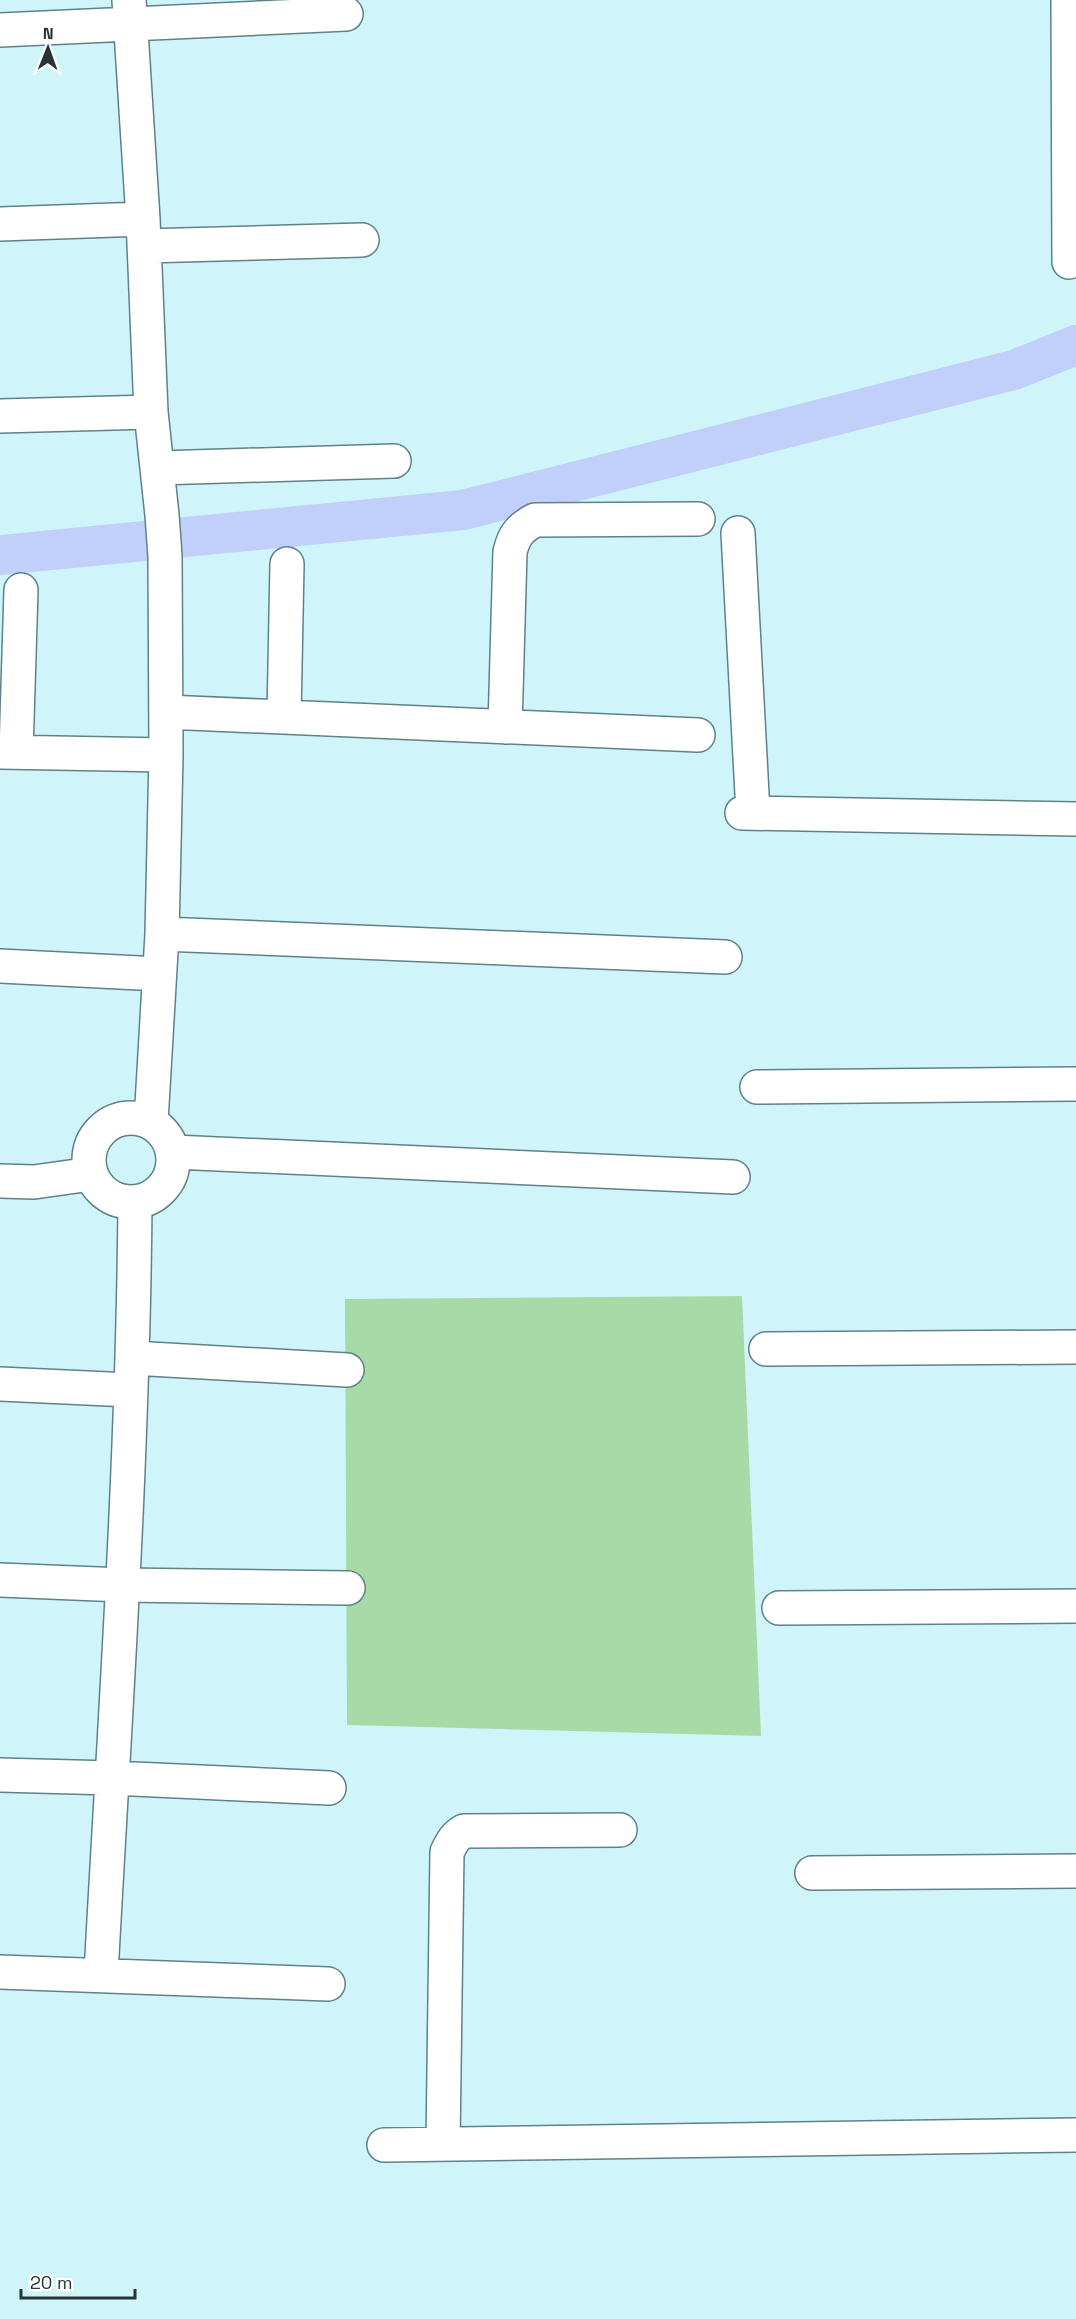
<svg xmlns="http://www.w3.org/2000/svg" width="1076" height="2319" viewBox="0 0 1076 2319" font-family="'Space Grotesk',sans-serif">
<style>
.green{fill:#a8daa8}
.lines{fill:none;stroke-linecap:round;stroke-linejoin:round}
.canal{stroke:#c0d0fa;stroke-width:40}
.street-casing{stroke:#5f8287;stroke-width:36}
.street{stroke:#fff;stroke-width:33}
</style>
<rect width="100%" height="100%" fill="#cff5fa"/>
<path class="green" d="M 742,1296 L 761,1736 L 347,1725 L 345,1299 Z"/>
<g class="lines">
<path class="canal" d="M 0,555 L 463,510 L 1014,370 L 1076,345"/>
<defs>
<path id="street" d="M 129,0 L 143,219 L 151,412 L 162,515 L 165,556 L 166,755 L 162,934 L 151,1122
M 1068,0 L 1069,262
M 0,30 L 346,14
M 0,224 L 143,219
M 144,246 L 362,240
M 0,416 L 151,412
M 158,468 L 394,461
M 738,533 L 753,813
M 166,712 L 698,735
M 284,717 L 287,564
M 505,727 L 510,552 C 514,535 520,528 535,520 L 698,519
M 0,752 L 166,755
M 16,752 L 21,590
M 742,813 L 1076,819
M 162,934 L 725,957
M 0,966 L 159,974
M 757,1087 L 1076,1084
M89 1160a42 42 0 1 1 84 0a42 42 0 1 1-84 0Z
M 174,1152 L 733,1177
M 0,1181 L 34,1182 L 91,1174
M 766,1349 L 1076,1347
M 132,1358 L 347,1370
M 0,1384 L 130,1390
M 0,1580 L 123,1585 L 348,1588
M 779,1608 L 1076,1606
M 0,1775 L 112,1778 L 329,1788
M 812,1873 L 1076,1871
M 0,1972 L 328,1984
M 101,1974 C 115,1717 133,1460 135,1202
M 443,2144 L 447,1852 C 452,1842 455,1836 464,1831 L 620,1830
M 384,2145 L 1076,2135"/>
</defs>
<use href="#street" class="street-casing"/>
<use href="#street" class="street"/>
</g>
<g transform="translate(48 48) rotate(1)" stroke="#ffffff" stroke-width="4.5" paint-order="stroke">
<path d="M0-4.5L10 22L0 15L-10 22Z" fill="#263436"/>
<text y="-9" font-size="16" font-weight="bold" text-anchor="middle" fill="#263436">N</text>
</g>
<path d="M21 2289v9h114v-9" fill="none" stroke="#263436" stroke-width="3"/>
<text x="30" y="2289" font-size="18" fill="#263436" stroke="#ffffff" stroke-width="4.5" paint-order="stroke">20 m</text>
</svg>
